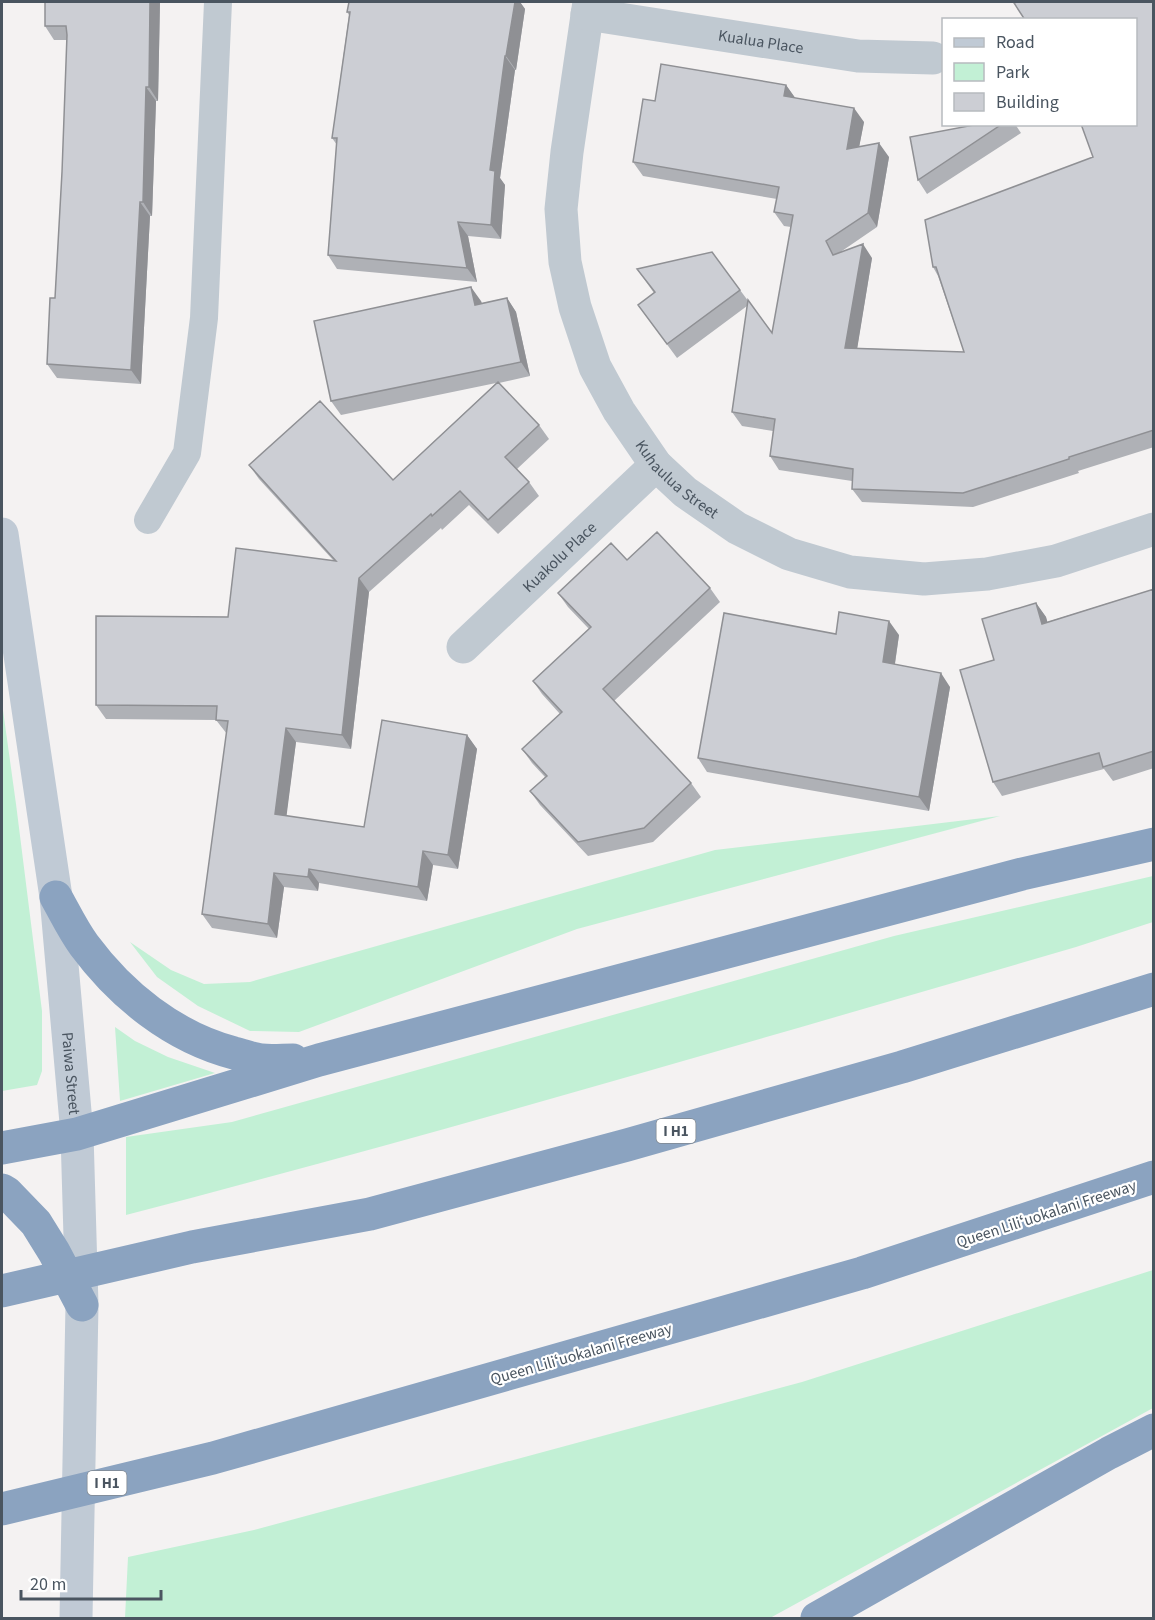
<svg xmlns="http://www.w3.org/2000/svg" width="1155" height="1620" viewBox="0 0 1155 1620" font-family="'Source Sans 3',sans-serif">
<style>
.green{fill:#c2f0d5}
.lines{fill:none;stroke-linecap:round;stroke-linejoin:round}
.lane{stroke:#c0c9d1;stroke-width:28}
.street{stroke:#c0c9d1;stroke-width:33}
.secondary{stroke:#c0cad5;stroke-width:33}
.highway{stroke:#8ba3c0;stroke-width:33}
.wall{fill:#afb1b6}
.shaded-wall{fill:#8f9094}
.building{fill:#ccced4;stroke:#8f9094;stroke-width:1.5}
.labels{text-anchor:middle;stroke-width:4.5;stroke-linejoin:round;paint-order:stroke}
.shield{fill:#fff;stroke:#808890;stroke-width:1.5}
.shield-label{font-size:15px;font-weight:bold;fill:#4a5560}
.street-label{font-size:16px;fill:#4a5560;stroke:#fff}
</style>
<rect width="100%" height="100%" fill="#f4f2f2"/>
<path class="green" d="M 2,703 L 16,804 L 42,1011 L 42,1071 L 37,1085 L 2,1091 Z
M 1000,816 L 577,929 L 299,1032 L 250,1031 L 198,1006 L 157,977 L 130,942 L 171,970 L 204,984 L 250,982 L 715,850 Z
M 1153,876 L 1153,922 L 1076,947 C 760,1039 444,1132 126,1215 L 126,1137 L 232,1122 L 894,936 Z
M 115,1027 L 135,1041 L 168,1057 L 215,1073 L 120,1101 Z
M 1153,1270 L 1153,1408 L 770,1618 L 125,1618 L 128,1557 L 254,1530 L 802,1382 Z"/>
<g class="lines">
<path class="lane" d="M 148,520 L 187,453 L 204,318 L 218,2"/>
<g class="street">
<path id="s1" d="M 589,2 L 567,152 L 561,209 L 565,262 L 575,307 L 595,367 L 619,411 L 656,465 L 685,492 L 737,528 L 789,554 L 850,572 L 924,579 L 987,574 L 1056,561 L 1154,529"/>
<path id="s2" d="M 587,14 L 858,56 L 933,58"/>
<path id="s3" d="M 463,647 L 656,465"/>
</g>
<path class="secondary" id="s4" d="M 2,534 L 56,897 L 77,1134 L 82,1305 L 76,1618"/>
<path class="highway" d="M 56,897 C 65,913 73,930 84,945 C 121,995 173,1037 234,1053 C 243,1055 252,1059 261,1060 C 272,1061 283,1060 293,1060
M 2,1148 L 77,1134 L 319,1060 L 1022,874 L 1154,844
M 2,1190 L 7,1193 L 36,1223 L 54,1252 L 82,1305
M 2,1291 L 192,1247 L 370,1214 L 627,1145 L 902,1067 L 1154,989
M 2,1509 L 213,1458 L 862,1273 L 1154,1177
M 817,1618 L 1109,1453 L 1154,1430"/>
</g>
<path class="wall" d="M 45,2 L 160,2 L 158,101 L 156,101 L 152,216 L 150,216 L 141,384 L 57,378 L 47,364 L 55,298 L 62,172 L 67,40 L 54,40 L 45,26 Z
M 349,2 L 520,2 L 525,9 L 516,70 L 515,70 L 500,178 L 505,185 L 501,239 L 468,236 L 477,282 L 337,269 L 328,255 L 337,145 L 332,138 L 349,15 L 347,12 Z
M 1154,2 L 1154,447 L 1078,471 L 1079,473 L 973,507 L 862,502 L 852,489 L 852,481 L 779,470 L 770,456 L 773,431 L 742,426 L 732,412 L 747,306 L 677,358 L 638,305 L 654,293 L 637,269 L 740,290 L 772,333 L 791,227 L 784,226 L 774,212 L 777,199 L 643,176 L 633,162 L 655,101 L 786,85 L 795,98 L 864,122 L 859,147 L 889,157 L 877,227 L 839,253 L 872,258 L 857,348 L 964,352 L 938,276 L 933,267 L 1093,157 L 1136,124 Z
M 979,124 L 1015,124 L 1021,133 L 927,194 L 918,180 Z
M 507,298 L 516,312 L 530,376 L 499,383 L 539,425 L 549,439 L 517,469 L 529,482 L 539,496 L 498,534 L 469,505 L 442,530 L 441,528 L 369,592 L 351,749 L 296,742 L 286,816 L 364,827 L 467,735 L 477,749 L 458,869 L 433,865 L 427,901 L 319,883 L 318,891 L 284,887 L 277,938 L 212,928 L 202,914 L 227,734 L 216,720 L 106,719 L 96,705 L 228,617 L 333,560 L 259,479 L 249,465 L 393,480 L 496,383 L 341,415 L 331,401 L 481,301 L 482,303 Z
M 627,560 L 710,588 L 720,602 L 614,701 L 691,783 L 701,797 L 653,842 L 588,856 L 540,805 L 530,791 L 545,777 L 532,763 L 522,749 L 560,714 L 542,694 L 533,681 L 589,629 L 568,607 L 558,593 Z
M 1154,589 L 1154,768 L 1113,781 L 1104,769 L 1002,796 L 993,782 L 994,660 L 1036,603 L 1046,617 L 1047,622 Z
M 836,634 L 899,635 L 895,664 L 950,687 L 929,811 L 707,772 L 698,758 Z"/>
<path class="shaded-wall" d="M 150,2 L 160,2 L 158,101 L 149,87 Z
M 515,2 L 520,2 L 525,9 L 516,70 L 506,56 Z
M 505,56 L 515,70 L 500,178 L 505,185 L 501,239 L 491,225 L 490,170 Z
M 786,85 L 796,99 L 784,96 Z
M 146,87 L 156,101 L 152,216 L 143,202 Z
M 854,108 L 864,122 L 856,163 L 847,149 Z
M 879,143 L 889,157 L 877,227 L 868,213 Z
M 140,202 L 150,216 L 141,384 L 131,370 Z
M 458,222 L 468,236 L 477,282 L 467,268 Z
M 863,244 L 872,258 L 855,362 L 845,348 Z
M 471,287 L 481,301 L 485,319 L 475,305 Z
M 507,298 L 516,312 L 530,376 L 521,362 Z
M 359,578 L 369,592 L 351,749 L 342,735 Z
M 1036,603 L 1046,617 L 1052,638 L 1042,624 Z
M 889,621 L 899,635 L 893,676 L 883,662 Z
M 941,673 L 950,687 L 929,811 L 919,797 Z
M 286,728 L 296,742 L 285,828 L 275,814 Z
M 467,735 L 477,749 L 458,869 L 448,855 Z
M 423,851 L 433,865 L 427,901 L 418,887 Z
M 309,869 L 319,883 L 318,891 L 308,877 Z
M 274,873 L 284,887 L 277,938 L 268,924 Z"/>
<path class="building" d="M 45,2 L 150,2 L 149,87 L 146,87 L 143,202 L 140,202 L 131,370 L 47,364 L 50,298 L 55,298 L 62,172 L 67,35 L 66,26 L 45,26 Z
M 349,2 L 515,2 L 506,56 L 505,56 L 490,170 L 495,171 L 491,225 L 458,222 L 467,268 L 328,255 L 337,138 L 332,138 L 350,12 L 347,12 Z
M 1017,2 L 1154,2 L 1154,430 L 1069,457 L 1069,459 L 963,493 L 852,489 L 853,469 L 770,456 L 775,419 L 732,412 L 748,300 L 772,333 L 793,215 L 774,212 L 779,187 L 633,162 L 643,99 L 655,101 L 661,64 L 786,85 L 784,96 L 854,108 L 847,149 L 879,143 L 868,213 L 826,241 L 833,255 L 863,244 L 845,348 L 964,352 L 936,267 L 933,267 L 925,220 L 1093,157 L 1081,124 L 1136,124 L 1136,20 L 1025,20 L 1014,3 Z
M 979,124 L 1002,124 L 918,180 L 910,137 Z
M 712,252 L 740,290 L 667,344 L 638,305 L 655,292 L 637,269 Z
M 471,287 L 475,305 L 507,298 L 521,362 L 331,401 L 314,321 Z
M 498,382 L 539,425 L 505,457 L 529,482 L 488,520 L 460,491 L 432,516 L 431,514 L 359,578 L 342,735 L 286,728 L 275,814 L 364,827 L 382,720 L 467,735 L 448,855 L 423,851 L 418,887 L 309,869 L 308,877 L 274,873 L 268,924 L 202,914 L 228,721 L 216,720 L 217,706 L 96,705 L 96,616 L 228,617 L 236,548 L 336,561 L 249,465 L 320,401 L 393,480 Z
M 657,532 L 710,588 L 603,689 L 691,783 L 644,828 L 578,842 L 530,791 L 547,776 L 522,749 L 562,712 L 533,681 L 591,627 L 558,593 L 611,543 L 627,560 Z
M 1154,589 L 1154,751 L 1103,767 L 1099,753 L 993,782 L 960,670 L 994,660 L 982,619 L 1036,603 L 1042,624 Z
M 839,612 L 889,621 L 883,662 L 941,673 L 919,797 L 698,758 L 724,613 L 836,634 Z"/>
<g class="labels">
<g class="shield">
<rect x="656.5" y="1119" width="39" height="24" rx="4.5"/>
<rect x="87.5" y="1471" width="39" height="24" rx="4.5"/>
</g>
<g class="shield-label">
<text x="676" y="1136">I H1</text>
<text x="107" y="1488">I H1</text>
</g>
<g class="street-label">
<text dy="6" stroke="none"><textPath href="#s2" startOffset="176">Kualua Place</textPath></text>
<text dy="6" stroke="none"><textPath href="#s1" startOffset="512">Kuhaulua Street</textPath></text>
<text dy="6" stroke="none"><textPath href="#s3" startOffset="132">Kuakolu Place</textPath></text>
<text dy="6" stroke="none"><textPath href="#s4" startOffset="544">Paiwa Street</textPath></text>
<text transform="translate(1046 1213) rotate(-18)" y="6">Queen Liliʻuokalani Freeway</text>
<text transform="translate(581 1353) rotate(-16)" y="6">Queen Liliʻuokalani Freeway</text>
</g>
</g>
<rect width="1155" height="1620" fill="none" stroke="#4a5560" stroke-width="6"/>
<rect x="942" y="18" width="195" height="108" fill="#ffffff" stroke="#b7bbbf" stroke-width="1.5"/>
<rect x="954" y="38" width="30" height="9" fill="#c0cad5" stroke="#b7bbbf" stroke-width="1.5"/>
<text x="996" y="48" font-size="18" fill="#4a5560">Road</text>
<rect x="954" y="63" width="30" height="18" fill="#c2f0d5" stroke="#b7bbbf" stroke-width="1.5"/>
<text x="996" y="78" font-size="18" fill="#4a5560">Park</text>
<rect x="954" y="93" width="30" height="18" fill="#ccced4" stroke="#b7bbbf" stroke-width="1.5"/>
<text x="996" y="108" font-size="18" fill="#4a5560">Building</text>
<path d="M21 1590v9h140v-9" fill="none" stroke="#4a5560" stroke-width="3"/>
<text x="30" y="1590" font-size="18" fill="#4a5560" stroke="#ffffff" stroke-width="4.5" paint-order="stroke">20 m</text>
</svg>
